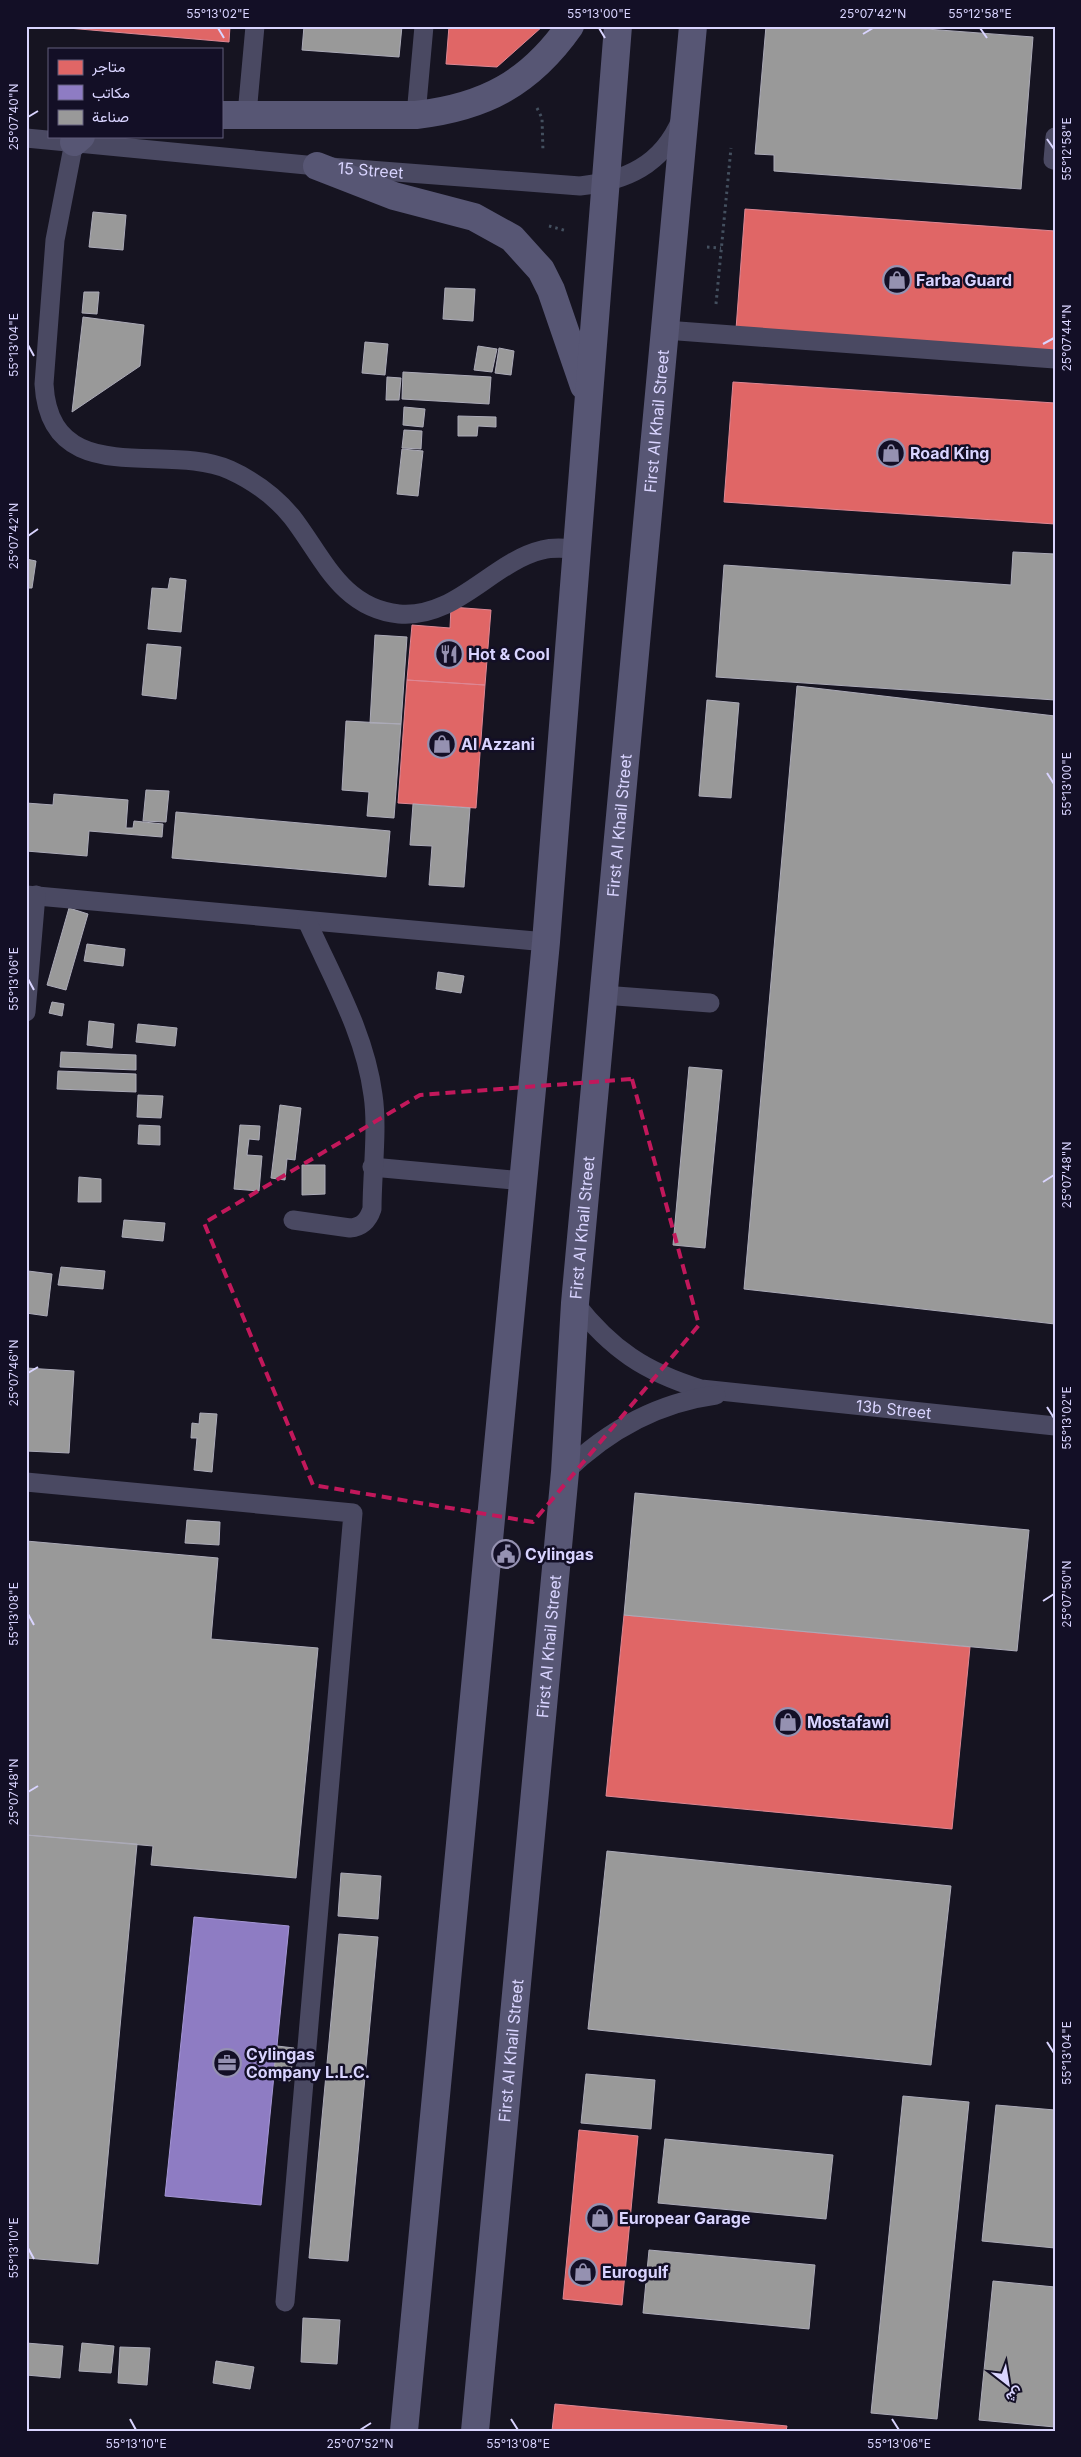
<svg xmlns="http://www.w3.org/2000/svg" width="1081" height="2457" viewBox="0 0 1081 2457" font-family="Inter,Vazirmatn,sans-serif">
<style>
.shops{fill:#e06666;stroke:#de8794}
.offices{fill:#8e7cc3;stroke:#a496d5}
.industry{fill:#999;stroke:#acabb8}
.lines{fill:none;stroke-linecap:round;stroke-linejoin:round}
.path{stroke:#44505f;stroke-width:3;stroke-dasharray:2.5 4;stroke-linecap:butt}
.service{stroke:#4a4962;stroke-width:19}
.secondary{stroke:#575674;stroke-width:28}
.marked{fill:none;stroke:#c2185b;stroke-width:4;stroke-dasharray:10 6;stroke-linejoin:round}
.ticks{fill:none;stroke:#d9d4ff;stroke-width:2}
.labels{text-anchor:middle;stroke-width:5;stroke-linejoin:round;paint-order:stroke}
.street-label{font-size:16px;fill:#d9d4ff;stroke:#130f26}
.poi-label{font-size:16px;font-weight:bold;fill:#d9d4ff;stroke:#130f26;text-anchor:start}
.neatline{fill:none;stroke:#d9d4ff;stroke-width:2}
.ticks-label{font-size:12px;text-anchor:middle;fill:#d9d4ff}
</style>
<rect width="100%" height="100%" fill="#161421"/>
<path class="shops" d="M 45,26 L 230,26 L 229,42 Z
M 449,26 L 543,26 L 497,67 L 446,64 Z
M 745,209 L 1055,231 L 1055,351 L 736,329 Z
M 733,382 L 1055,403 L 1055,524 L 724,502 Z
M 451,607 L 491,610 L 485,685 L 407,680 L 412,625 L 450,628 Z
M 407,680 L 485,685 L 476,808 L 398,803 Z
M 624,1615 L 970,1647 L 952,1829 L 606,1796 Z
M 579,2130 L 638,2136 L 622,2305 L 563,2299 Z
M 555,2404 L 787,2426 L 786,2431 L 552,2431 Z"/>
<path class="offices" d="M 194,1917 L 289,1926 L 261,2205 L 165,2196 Z"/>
<path class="industry" d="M 304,26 L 402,26 L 399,57 L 302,50 Z
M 766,26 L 886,26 L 1033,37 L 1021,189 L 774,171 L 774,155 L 755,154 Z
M 93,212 L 126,215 L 123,250 L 89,247 Z
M 445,288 L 475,289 L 473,321 L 443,319 Z
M 84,292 L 99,292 L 97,314 L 82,313 Z
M 83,317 L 144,325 L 140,366 L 72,412 Z
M 365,342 L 388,344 L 385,375 L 362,373 Z
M 478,346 L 497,349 L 492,372 L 474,370 Z
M 499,348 L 514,351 L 511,375 L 495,373 Z
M 403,372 L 491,377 L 489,404 L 402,399 Z
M 387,377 L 401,378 L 399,400 L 386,400 Z
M 404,407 L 425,409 L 423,427 L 403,425 Z
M 458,416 L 496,417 L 496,427 L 478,426 L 477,436 L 458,436 Z
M 404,430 L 422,431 L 421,449 L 402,448 Z
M 402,449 L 423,451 L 418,496 L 397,494 Z
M 1013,552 L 1055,554 L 1055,700 L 716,677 L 724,565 L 1011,585 Z
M 26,559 L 36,561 L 32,588 L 26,588 Z
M 170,578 L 186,580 L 181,632 L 148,629 L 152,588 L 168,589 Z
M 375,635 L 407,637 L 401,724 L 370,723 Z
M 147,644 L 181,647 L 176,699 L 142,695 Z
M 797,686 L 1055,716 L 1055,1324 L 744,1289 Z
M 707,700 L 739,703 L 731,798 L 699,796 Z
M 346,721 L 401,724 L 394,818 L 367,816 L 369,792 L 342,790 Z
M 146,790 L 169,791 L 166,822 L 143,821 Z
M 54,794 L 128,800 L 126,828 L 133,828 L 134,821 L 163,824 L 162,837 L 89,831 L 87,856 L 26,851 L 26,803 L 53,805 Z
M 413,804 L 470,808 L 464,887 L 429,885 L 432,846 L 410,845 Z
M 176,812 L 390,831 L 386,877 L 172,858 Z
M 69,908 L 88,914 L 66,990 L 47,985 Z
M 87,944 L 125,949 L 123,966 L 84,961 Z
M 438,972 L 464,976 L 461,993 L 436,989 Z
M 52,1002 L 64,1004 L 62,1016 L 49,1013 Z
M 89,1021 L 114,1024 L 112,1048 L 87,1045 Z
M 138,1024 L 177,1028 L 175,1046 L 136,1042 Z
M 61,1052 L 136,1055 L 136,1070 L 60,1067 Z
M 689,1067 L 722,1070 L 705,1248 L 673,1245 Z
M 58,1071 L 136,1074 L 136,1092 L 57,1089 Z
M 138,1095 L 163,1096 L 161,1118 L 137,1117 Z
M 280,1105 L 301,1108 L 295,1160 L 287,1159 L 285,1180 L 271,1178 Z
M 139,1125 L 160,1126 L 160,1145 L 138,1144 Z
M 240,1125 L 260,1126 L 259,1140 L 249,1139 L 247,1155 L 262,1156 L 259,1191 L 234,1189 Z
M 302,1165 L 325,1165 L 325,1194 L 302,1195 Z
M 79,1177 L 101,1179 L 101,1202 L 78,1202 Z
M 124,1220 L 165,1223 L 163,1241 L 122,1237 Z
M 61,1267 L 105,1271 L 103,1289 L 58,1285 Z
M 28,1271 L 52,1274 L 47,1316 L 26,1313 Z
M 26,1368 L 74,1371 L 69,1453 L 26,1451 Z
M 200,1413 L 217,1414 L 212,1472 L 194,1470 L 197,1438 L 191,1438 L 192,1423 L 199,1424 Z
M 635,1493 L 1029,1530 L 1017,1651 L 624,1615 Z
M 187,1520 L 220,1522 L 219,1545 L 185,1543 Z
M 26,1541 L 218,1558 L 211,1639 L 318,1648 L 296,1878 L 151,1865 L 153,1846 L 26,1835 Z
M 26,1835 L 137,1844 L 98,2264 L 26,2258 Z
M 607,1851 L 951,1886 L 931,2065 L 588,2029 Z
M 341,1873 L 381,1876 L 378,1919 L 338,1916 Z
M 339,1934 L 378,1937 L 348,2261 L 309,2258 Z
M 277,2046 L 294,2048 L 290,2081 L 273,2079 Z
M 586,2074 L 655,2080 L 651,2129 L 581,2123 Z
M 903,2096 L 969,2102 L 937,2419 L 871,2413 Z
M 996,2105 L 1055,2110 L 1055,2248 L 982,2241 Z
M 665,2139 L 833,2155 L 826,2219 L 658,2203 Z
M 649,2250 L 815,2265 L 809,2329 L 643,2313 Z
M 993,2281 L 1055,2287 L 1055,2427 L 979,2420 Z
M 303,2318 L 340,2320 L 337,2364 L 301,2362 Z
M 26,2343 L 63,2346 L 60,2378 L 26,2375 Z
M 82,2343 L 114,2346 L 111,2373 L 79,2371 Z
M 120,2347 L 150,2348 L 147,2385 L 118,2383 Z
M 216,2361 L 254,2367 L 250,2389 L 213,2383 Z"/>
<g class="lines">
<path class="path" d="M 537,108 L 542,118 L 543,152
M 549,226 L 567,231
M 707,247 L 721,248
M 716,304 L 731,148"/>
<g class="service">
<path d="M 247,114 L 255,26"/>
<path d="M 416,115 L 424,26"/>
<path id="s1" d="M 26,138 L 317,166 L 580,186 C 626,181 662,165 681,120"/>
<path d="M 74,142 L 55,240 L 44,384 C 50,492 166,441 230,470 C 254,481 275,496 292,517 C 323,557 341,608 399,614 C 456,619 492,562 542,550 C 553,547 564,548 575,549"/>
<path d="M 1053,160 L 1055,137"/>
<path d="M 665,330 L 1055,359"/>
<path d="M 26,895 L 546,942"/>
<path d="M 603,995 L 710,1003"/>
<path d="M 26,1012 L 36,895"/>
<path d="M 372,1167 L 523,1181"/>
<path d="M 293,1220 L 350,1228 C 362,1227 368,1221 372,1209 C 372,1174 378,1128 373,1095 C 365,1033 332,977 307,921"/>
<path id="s2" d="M 575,1303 C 611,1349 645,1372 701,1389 L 1055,1426"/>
<path d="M 565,1472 C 607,1431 656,1403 716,1395"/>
<path d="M 26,1482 L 353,1513 L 285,2302"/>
</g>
<g class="secondary">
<path d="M 221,115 L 416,115 C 485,107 530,83 570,26"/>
<path d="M 74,142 L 81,136"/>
<path d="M 317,166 L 394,196 L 474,217 L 512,238 L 541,270 L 551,290 L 584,386"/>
<path d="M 404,2431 L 546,942 L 618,26"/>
<path id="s3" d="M 475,2431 L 565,1472 L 575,1303 L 693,26"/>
</g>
</g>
<path class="marked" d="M 632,1079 L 699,1325 L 533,1522 L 313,1485 L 204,1223 L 420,1095 Z"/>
<path class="ticks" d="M 218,28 L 224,38M 599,28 L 605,38M 980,28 L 987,38M 863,34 L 873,28M 28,117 L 38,111M 1047,139 L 1054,149M 1043,344 L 1054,338M 28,345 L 34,356M 28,536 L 38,529M 1047,773 L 1054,784M 28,979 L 34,990M 1043,1182 L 1054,1175M 28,1373 L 38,1367M 1047,1407 L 1054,1418M 1043,1601 L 1054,1594M 28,1614 L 34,1625M 28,1792 L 38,1786M 1047,2042 L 1054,2053M 28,2248 L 34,2259M 130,2419 L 136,2430M 511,2419 L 518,2430M 892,2419 L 899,2430M 360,2430 L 371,2423"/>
<defs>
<symbol id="shop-ring" viewBox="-11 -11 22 22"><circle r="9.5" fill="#130f26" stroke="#9591b1" stroke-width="1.5"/><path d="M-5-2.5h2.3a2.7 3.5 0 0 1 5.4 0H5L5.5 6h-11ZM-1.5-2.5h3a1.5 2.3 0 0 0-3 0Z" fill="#9591b1"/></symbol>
<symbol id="restaurant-ring" viewBox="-11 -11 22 22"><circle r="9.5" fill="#130f26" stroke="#9591b1" stroke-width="1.5"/><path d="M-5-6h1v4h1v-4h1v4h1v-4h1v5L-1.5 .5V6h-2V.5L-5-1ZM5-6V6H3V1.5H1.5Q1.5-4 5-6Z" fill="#9591b1"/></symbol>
<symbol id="civic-ring" viewBox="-11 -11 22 22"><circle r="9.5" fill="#130f26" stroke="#9591b1" stroke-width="1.5"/><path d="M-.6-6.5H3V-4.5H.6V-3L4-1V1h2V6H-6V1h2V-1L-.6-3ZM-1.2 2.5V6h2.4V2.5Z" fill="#9591b1"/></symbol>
<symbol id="office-ring" viewBox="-11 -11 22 22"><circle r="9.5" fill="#130f26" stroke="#9591b1" stroke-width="1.5"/><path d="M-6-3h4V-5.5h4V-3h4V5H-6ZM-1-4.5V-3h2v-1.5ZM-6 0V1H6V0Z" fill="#9591b1"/></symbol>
</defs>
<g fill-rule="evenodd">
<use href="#shop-ring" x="881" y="264" width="32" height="32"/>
<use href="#shop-ring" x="875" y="437" width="32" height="32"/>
<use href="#restaurant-ring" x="433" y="638" width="32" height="32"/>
<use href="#shop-ring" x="426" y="728" width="32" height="32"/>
<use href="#civic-ring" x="490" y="1538" width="32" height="32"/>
<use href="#shop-ring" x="772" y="1706" width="32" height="32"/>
<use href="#office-ring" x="211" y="2047" width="32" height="32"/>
<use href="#shop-ring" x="584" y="2202" width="32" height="32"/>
<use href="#shop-ring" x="567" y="2256" width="32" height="32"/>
</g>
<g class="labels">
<g class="street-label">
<text dy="6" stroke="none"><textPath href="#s1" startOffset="346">15 Street</textPath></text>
<text dy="6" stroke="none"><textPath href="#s3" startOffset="2018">First Al Khail Street</textPath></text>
<text dy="6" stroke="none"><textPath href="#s3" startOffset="1612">First Al Khail Street</textPath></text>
<text dy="6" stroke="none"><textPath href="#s3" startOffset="1208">First Al Khail Street</textPath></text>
<text dy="6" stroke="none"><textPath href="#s2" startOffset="349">13b Street</textPath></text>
<text dy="6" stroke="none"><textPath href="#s3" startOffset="788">First Al Khail Street</textPath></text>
<text dy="6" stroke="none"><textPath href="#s3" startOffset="382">First Al Khail Street</textPath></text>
</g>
<g class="poi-label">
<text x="916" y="286">Farba Guard</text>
<text x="910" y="459">Road King</text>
<text x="468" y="660">Hot &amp; Cool</text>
<text x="461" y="750">Al Azzani</text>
<text x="525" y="1560">Cylingas</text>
<text x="807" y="1728">Mostafawi</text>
<text x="246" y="2060">Cylingas<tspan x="246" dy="18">Company L.L.C.</tspan></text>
<text x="619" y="2224">Europear Garage</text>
<text x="602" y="2278">Eurogulf</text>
</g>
</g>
<rect width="1081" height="2457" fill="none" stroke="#130f26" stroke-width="55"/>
<rect x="48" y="48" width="175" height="90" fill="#130f26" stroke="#625e7d"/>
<rect x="58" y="60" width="25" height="15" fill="#e06666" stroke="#625e7d"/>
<text x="92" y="72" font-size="15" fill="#d9d4ff">متاجر</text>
<rect x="58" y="85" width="25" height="15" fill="#8e7cc3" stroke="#625e7d"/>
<text x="92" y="98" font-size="15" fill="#d9d4ff">مكاتب</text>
<rect x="58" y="110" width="25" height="15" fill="#999999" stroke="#625e7d"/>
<text x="92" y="122" font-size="15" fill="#d9d4ff">صناعة</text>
<g transform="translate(1008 2384) rotate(149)" stroke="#130f26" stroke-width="4" paint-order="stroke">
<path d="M0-4L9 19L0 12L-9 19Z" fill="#d9d4ff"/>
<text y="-8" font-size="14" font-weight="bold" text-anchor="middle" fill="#d9d4ff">ش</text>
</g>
<rect x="28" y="28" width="1026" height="2402" class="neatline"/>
<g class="ticks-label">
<text x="218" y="18">55°13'02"E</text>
<text x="599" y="18">55°13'00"E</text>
<text x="873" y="18">25°07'42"N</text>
<text x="980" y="18">55°12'58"E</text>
<text transform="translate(14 117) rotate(-90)" y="4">25°07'40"N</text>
<text transform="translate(1067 149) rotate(-90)" y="4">55°12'58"E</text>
<text transform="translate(1067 338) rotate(-90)" y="4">25°07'44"N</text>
<text transform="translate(14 345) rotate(-90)" y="4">55°13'04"E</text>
<text transform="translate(14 536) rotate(-90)" y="4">25°07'42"N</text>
<text transform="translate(1067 784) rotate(-90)" y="4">55°13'00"E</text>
<text transform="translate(14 979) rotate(-90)" y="4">55°13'06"E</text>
<text transform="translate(1067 1175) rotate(-90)" y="4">25°07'48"N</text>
<text transform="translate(14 1373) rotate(-90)" y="4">25°07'46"N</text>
<text transform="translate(1067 1418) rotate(-90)" y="4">55°13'02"E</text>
<text transform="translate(1067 1594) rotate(-90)" y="4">25°07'50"N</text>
<text transform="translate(14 1614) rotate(-90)" y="4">55°13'08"E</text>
<text transform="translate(14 1792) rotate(-90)" y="4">25°07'48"N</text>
<text transform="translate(1067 2053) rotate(-90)" y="4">55°13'04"E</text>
<text transform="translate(14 2248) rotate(-90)" y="4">55°13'10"E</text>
<text x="136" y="2448">55°13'10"E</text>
<text x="360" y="2448">25°07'52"N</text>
<text x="518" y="2448">55°13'08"E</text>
<text x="899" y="2448">55°13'06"E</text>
</g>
</svg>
